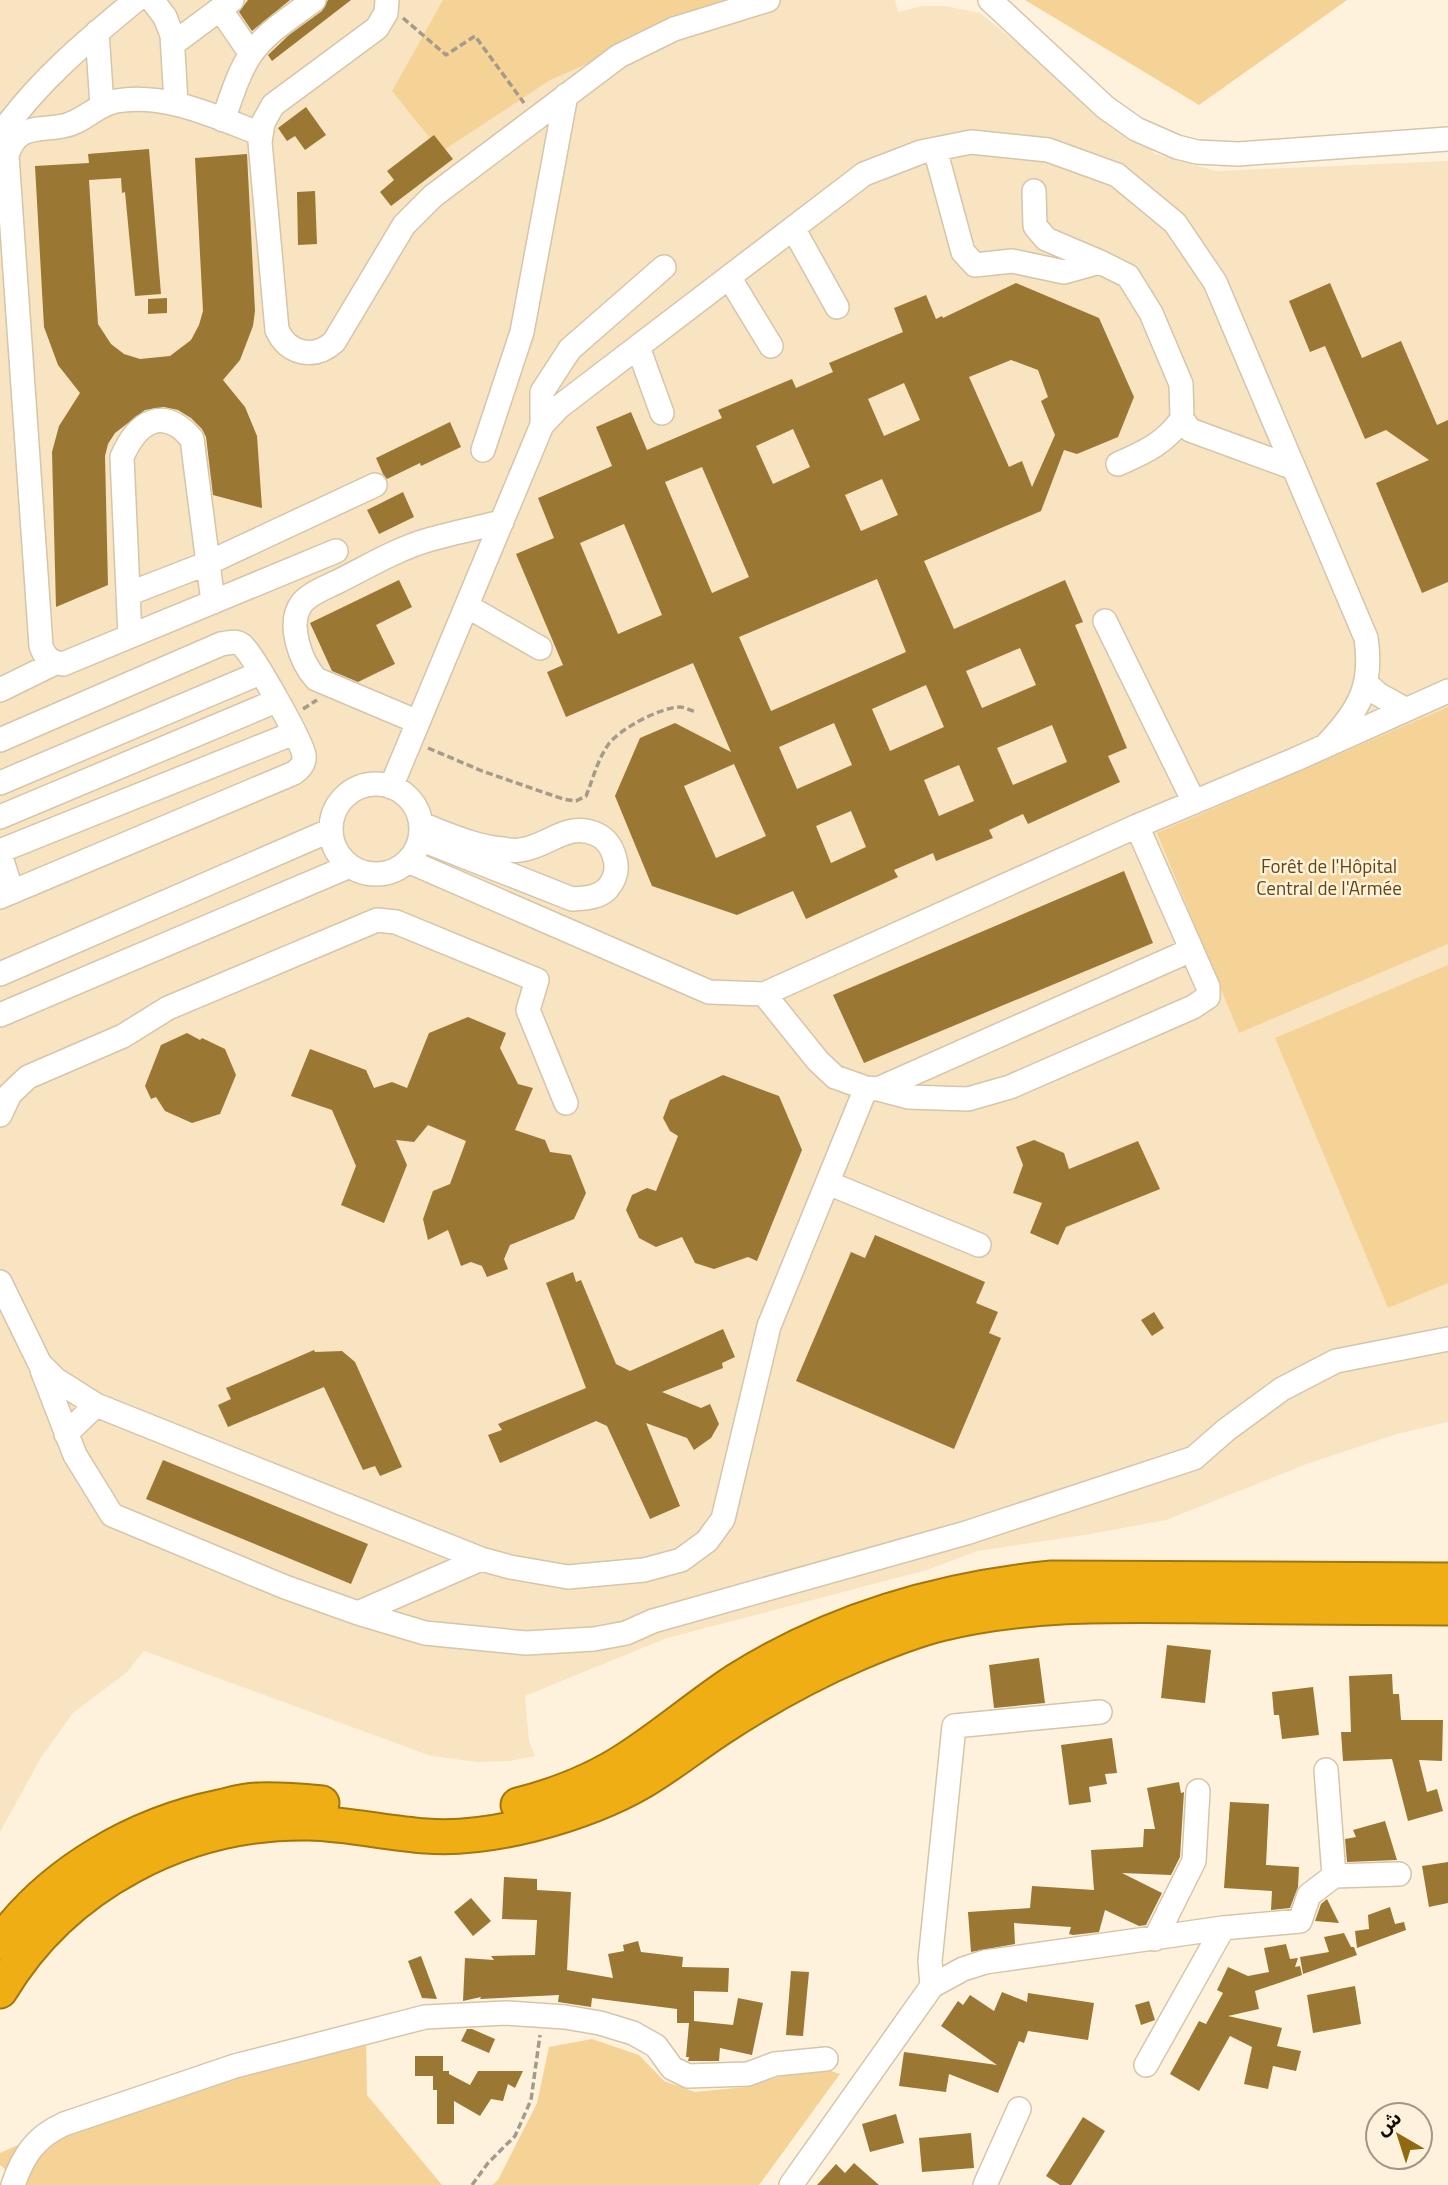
<svg xmlns="http://www.w3.org/2000/svg" width="1448" height="2185" viewBox="0 0 1448 2185" font-family="'Titillium Web','Noto Sans Arabic',sans-serif">
<style>
.built{fill:#f8e4c1}
.green{fill:#f5d397}
.building{fill:#9a7733;fill-rule:evenodd}
.lines{fill:none;stroke-linecap:round;stroke-linejoin:round}
.minor-casing{stroke:#d5c5aa;stroke-width:26}
.highway-casing{stroke:#a1760f;stroke-width:37}
.path{stroke:#a59b8a;stroke-width:3.5;stroke-dasharray:7 3.5;stroke-linecap:butt}
.minor{stroke:#fff;stroke-width:23}
.highway{stroke:#eeae14;stroke-width:33}
.labels{text-anchor:middle;stroke-width:5;stroke-linejoin:round;paint-order:stroke}
.park-label{font-size:19px;fill:#604712;stroke:#fff2dc}
</style>
<rect width="100%" height="100%" fill="#fff2dc"/>
<path class="built" d="M 0,0 L 895,0 L 898,12 L 922,6 L 945,6 L 980,13 L 1156,154 L 1216,171 L 1448,161 L 1448,1422 L 1397,1434 L 1307,1464 L 1166,1520 L 1091,1534 L 978,1551 L 927,1570 L 667,1638 L 525,1696 L 529,1741 L 535,1756 L 510,1761 L 478,1762 L 431,1756 L 144,1651 L 126,1673 L 73,1713 L 42,1756 L 0,1832 Z"/>
<path class="green" d="M 443,0 L 734,0 L 550,80 L 441,152 L 392,91 Z
M 1025,0 L 1347,0 L 1199,105 Z
M 1448,707 L 1448,944 L 1239,1033 L 1157,833 Z
M 1448,965 L 1448,1283 L 1388,1308 L 1275,1038 Z
M 366,2038 L 367,2095 L 442,2185 L 24,2185 L 0,2165 L 0,2153 L 45,2133 Z
M 592,2039 L 639,2055 L 664,2081 L 695,2092 L 745,2087 L 816,2066 L 840,2074 L 759,2185 L 492,2185 L 498,2180 L 537,2103 L 549,2047 Z"/>
<path class="building" d="M 248,0 L 290,0 L 252,31 L 239,12 Z
M 328,0 L 351,0 L 272,61 L 268,55 L 289,35 L 322,11 Z
M 306,107 L 326,135 L 305,150 L 295,136 L 287,141 L 278,128 Z
M 434,135 L 453,159 L 391,206 L 380,192 L 394,180 L 387,171 Z
M 149,149 L 161,294 L 135,296 L 125,192 L 122,193 L 121,178 L 89,180 L 98,324 L 111,344 L 124,354 L 140,359 L 170,356 L 191,340 L 199,325 L 203,311 L 195,158 L 247,154 L 255,311 L 253,326 L 240,360 L 223,380 L 245,407 L 257,436 L 262,508 L 213,495 L 206,437 L 202,429 L 191,418 L 178,410 L 164,407 L 145,410 L 115,433 L 108,444 L 105,456 L 108,585 L 56,607 L 52,452 L 59,426 L 80,393 L 58,365 L 44,327 L 35,166 L 89,163 L 88,154 Z
M 315,191 L 317,244 L 298,245 L 297,192 Z
M 1016,283 L 1099,318 L 1134,397 L 1118,437 L 1077,454 L 1064,450 L 1041,511 L 924,561 L 954,629 L 1065,580 L 1083,622 L 1075,625 L 1127,748 L 1108,756 L 1120,782 L 1028,824 L 1023,814 L 989,830 L 993,838 L 936,861 L 933,853 L 894,870 L 898,877 L 806,919 L 793,891 L 737,915 L 652,886 L 615,796 L 640,738 L 675,723 L 731,752 L 693,663 L 566,717 L 547,672 L 563,665 L 516,554 L 554,538 L 538,498 L 612,466 L 596,427 L 631,412 L 647,450 L 722,418 L 718,410 L 792,379 L 796,388 L 833,372 L 829,363 L 903,332 L 894,308 L 926,295 L 936,319 L 942,316 L 943,318 ZM 1011,360 L 1038,370 L 1048,397 L 1041,401 L 1055,435 L 1032,487 L 1022,461 L 1009,467 L 969,377 ZM 904,383 L 920,420 L 884,436 L 868,399 ZM 793,429 L 810,467 L 773,484 L 756,446 ZM 702,467 L 749,577 L 712,593 L 665,482 ZM 882,479 L 898,515 L 861,531 L 845,495 ZM 624,524 L 662,615 L 618,634 L 580,543 ZM 877,579 L 906,652 L 771,711 L 739,637 ZM 1020,648 L 1036,685 L 982,708 L 966,671 ZM 926,685 L 944,727 L 890,751 L 872,709 ZM 834,723 L 852,765 L 797,789 L 779,747 ZM 1052,725 L 1067,762 L 1013,785 L 997,748 ZM 734,764 L 766,836 L 716,858 L 684,786 ZM 959,765 L 974,801 L 939,816 L 924,780 ZM 851,811 L 866,847 L 831,863 L 816,826 Z
M 1330,283 L 1362,358 L 1401,341 L 1437,425 L 1448,420 L 1448,582 L 1422,593 L 1376,483 L 1429,460 L 1386,430 L 1365,439 L 1325,346 L 1310,352 L 1289,301 Z
M 167,298 L 167,313 L 148,314 L 148,299 Z
M 450,422 L 461,447 L 421,466 L 420,463 L 387,479 L 383,474 L 376,458 Z
M 403,492 L 414,517 L 379,534 L 367,510 Z
M 399,580 L 412,607 L 376,625 L 395,664 L 358,682 L 332,671 L 310,623 Z
M 1124,871 L 1153,943 L 864,1063 L 833,995 Z
M 468,1017 L 506,1033 L 500,1048 L 518,1084 L 533,1088 L 515,1130 L 545,1140 L 550,1152 L 571,1155 L 586,1193 L 574,1219 L 510,1245 L 504,1259 L 508,1269 L 487,1277 L 482,1266 L 471,1262 L 461,1266 L 448,1230 L 428,1240 L 423,1219 L 433,1191 L 450,1184 L 466,1141 L 428,1125 L 414,1142 L 396,1140 L 407,1165 L 384,1223 L 341,1205 L 356,1166 L 332,1110 L 291,1096 L 310,1049 L 366,1070 L 374,1088 L 392,1082 L 407,1088 L 429,1033 Z
M 187,1033 L 200,1040 L 202,1038 L 225,1049 L 236,1075 L 220,1114 L 192,1123 L 165,1111 L 156,1097 L 151,1099 L 145,1086 L 161,1045 Z
M 723,1075 L 779,1096 L 802,1150 L 757,1261 L 748,1257 L 714,1269 L 695,1263 L 682,1237 L 656,1247 L 639,1238 L 626,1210 L 632,1195 L 647,1188 L 656,1191 L 678,1136 L 670,1131 L 663,1118 L 670,1100 Z
M 1034,1140 L 1064,1153 L 1069,1169 L 1138,1141 L 1160,1189 L 1066,1227 L 1058,1245 L 1030,1233 L 1042,1203 L 1013,1193 L 1023,1165 L 1016,1147 Z
M 875,1235 L 985,1282 L 976,1303 L 998,1312 L 989,1333 L 1001,1338 L 954,1449 L 796,1381 L 851,1252 L 865,1258 Z
M 573,1272 L 576,1282 L 581,1280 L 616,1364 L 630,1371 L 723,1329 L 735,1357 L 722,1363 L 723,1368 L 662,1392 L 701,1408 L 710,1404 L 719,1424 L 711,1438 L 694,1450 L 687,1438 L 646,1423 L 680,1506 L 650,1519 L 607,1426 L 596,1421 L 500,1463 L 488,1435 L 502,1430 L 498,1424 L 586,1388 L 546,1283 Z
M 1154,1312 L 1164,1328 L 1152,1336 L 1141,1320 Z
M 314,1350 L 315,1352 L 342,1351 L 355,1362 L 402,1467 L 380,1476 L 375,1466 L 363,1470 L 324,1387 L 228,1427 L 218,1405 L 231,1399 L 226,1388 Z
M 163,1460 L 368,1544 L 351,1584 L 146,1499 Z
M 1167,1645 L 1211,1650 L 1205,1703 L 1161,1698 Z
M 1039,1658 L 1045,1703 L 994,1708 L 989,1665 Z
M 1392,1674 L 1393,1694 L 1399,1694 L 1401,1720 L 1443,1720 L 1442,1761 L 1419,1760 L 1427,1792 L 1437,1789 L 1443,1811 L 1408,1821 L 1392,1759 L 1343,1761 L 1341,1732 L 1351,1732 L 1349,1676 Z
M 1313,1687 L 1319,1735 L 1282,1739 L 1279,1715 L 1274,1715 L 1272,1692 Z
M 1112,1738 L 1117,1773 L 1105,1774 L 1107,1784 L 1089,1787 L 1091,1802 L 1069,1805 L 1061,1745 Z
M 1179,1782 L 1181,1793 L 1184,1792 L 1180,1857 L 1171,1875 L 1122,1873 L 1162,1893 L 1146,1925 L 1139,1926 L 1105,1910 L 1099,1932 L 1073,1935 L 1069,1934 L 1071,1927 L 1014,1923 L 1015,1944 L 971,1952 L 968,1912 L 1030,1908 L 1032,1886 L 1094,1890 L 1091,1850 L 1143,1847 L 1144,1829 L 1155,1829 L 1147,1788 Z
M 1230,1802 L 1269,1804 L 1266,1865 L 1299,1867 L 1298,1887 L 1290,1908 L 1271,1910 L 1272,1891 L 1224,1888 Z
M 1385,1821 L 1397,1860 L 1347,1862 L 1345,1839 L 1356,1837 L 1353,1830 Z
M 1448,1862 L 1448,1903 L 1429,1907 L 1422,1866 Z
M 504,1877 L 537,1879 L 537,1890 L 571,1892 L 567,1970 L 613,1978 L 608,1954 L 624,1951 L 623,1945 L 638,1941 L 641,1952 L 683,1957 L 682,1967 L 729,1968 L 728,1992 L 694,1991 L 694,2021 L 733,2025 L 738,1998 L 763,2003 L 752,2055 L 720,2048 L 719,2061 L 688,2061 L 689,2057 L 686,2057 L 689,2023 L 677,2023 L 677,2009 L 592,1998 L 591,2007 L 558,2002 L 559,1995 L 480,1999 L 481,1997 L 463,2001 L 465,1958 L 494,1960 L 491,1956 L 535,1955 L 537,1920 L 502,1919 Z
M 471,1898 L 491,1921 L 473,1936 L 454,1912 Z
M 1327,1899 L 1339,1923 L 1315,1921 L 1321,1904 Z
M 1390,1907 L 1395,1924 L 1404,1922 L 1406,1930 L 1357,1948 L 1355,1931 L 1369,1929 L 1368,1915 Z
M 1344,1933 L 1351,1947 L 1354,1947 L 1357,1955 L 1303,1974 L 1300,1957 L 1329,1952 L 1324,1937 Z
M 1286,1944 L 1290,1959 L 1298,1958 L 1295,1967 L 1300,1966 L 1302,1975 L 1255,1991 L 1259,2009 L 1228,2016 L 1282,2028 L 1277,2046 L 1301,2051 L 1296,2071 L 1273,2066 L 1268,2089 L 1244,2084 L 1252,2047 L 1230,2036 L 1199,2091 L 1170,2074 L 1199,2021 L 1206,2024 L 1223,1993 L 1217,1990 L 1228,1967 L 1248,1976 L 1269,1972 L 1264,1948 Z
M 421,1956 L 437,1999 L 422,1998 L 408,1961 Z
M 791,1971 L 809,1972 L 803,2036 L 786,2035 Z
M 1355,1986 L 1361,2024 L 1313,2033 L 1307,1995 Z
M 1002,1992 L 1027,2002 L 1028,1993 L 1094,2003 L 1088,2040 L 1028,2031 L 1024,2043 L 1019,2041 L 998,2093 L 949,2074 L 946,2092 L 899,2086 L 904,2052 L 997,2065 L 941,2026 L 958,2001 L 963,2005 L 970,1995 L 994,2011 Z
M 1149,2001 L 1155,2020 L 1141,2025 L 1135,2005 Z
M 467,2029 L 472,2029 L 495,2039 L 489,2053 L 461,2041 Z
M 415,2056 L 443,2056 L 443,2071 L 449,2071 L 449,2074 L 470,2085 L 478,2071 L 523,2071 L 515,2088 L 508,2084 L 503,2101 L 491,2099 L 480,2116 L 454,2101 L 454,2124 L 437,2124 L 437,2090 L 433,2090 L 433,2076 L 415,2076 Z
M 896,2114 L 904,2143 L 870,2152 L 862,2124 Z
M 1083,2117 L 1105,2131 L 1071,2185 L 1060,2185 L 1046,2176 Z
M 971,2133 L 974,2168 L 922,2172 L 919,2138 Z
M 854,2163 L 879,2185 L 817,2185 L 836,2164 L 845,2173 Z"/>
<g class="lines">
<defs>
<path id="minor" d="M 152,0 L 165,17 L 172,35 L 176,103
M 387,0 L 386,13 L 377,28 L 273,105 L 263,123 L 260,142 L 277,330 C 288,354 314,360 334,342 L 404,225 L 433,196 L 619,56 L 674,29 L 768,0
M 990,0 L 1105,107 L 1136,129 L 1177,147 L 1197,152 L 1238,154 L 1448,139
M 220,9 L 251,54
M 97,32 L 102,106
M 173,44 L 232,0
M 223,120 C 231,98 238,73 251,54 C 267,31 293,16 314,0
M 261,134 C 216,117 165,92 116,101 C 96,105 82,123 63,126 C 37,131 16,124 7,156 L 41,646 C 45,658 51,662 63,664 L 336,551
M 0,135 C 37,82 86,41 136,0
M 935,149 L 963,252 L 975,265 L 1012,261 L 1064,272 L 1100,262
M 1034,191 L 1035,226 L 1046,239 L 1100,262 L 1128,276 L 1151,313 L 1181,384 L 1182,419 L 1190,430 L 1294,468
M 793,228 L 837,307
M 729,277 L 771,346
M 638,347 L 662,413
M 542,425 L 542,392 L 570,349 L 664,267
M 483,450 L 522,332 L 566,95
M 1118,464 C 1145,452 1164,444 1182,419
M 128,594 L 208,563 L 375,485
M 467,606 L 540,648
M 1105,621 L 1194,802
M 130,636 L 122,457 C 137,422 163,405 192,439 L 213,602
M 1366,683 L 1378,694 L 1405,709
M 0,690 L 55,663
M 418,722 L 316,679 C 301,662 286,624 302,603 C 310,593 327,587 339,581 C 367,567 397,549 428,540 C 452,533 477,528 502,522
M 0,740 L 221,644 C 229,643 236,640 242,645 C 254,656 301,740 304,755 C 305,763 301,768 294,773 L 0,897
M 0,783 L 260,673
M331 829a45 45 0 1 1 90 0a45 45 0 1 1-90 0Z
M 391,787 L 542,425 L 559,407 L 864,174 L 921,152 L 971,142 L 1048,150 L 1117,175 L 1175,223 L 1215,282 L 1366,638 C 1373,685 1360,709 1328,743
M 0,817 L 276,701
M 420,839 L 572,899 C 585,898 598,898 607,889 C 615,880 618,870 615,859 C 612,847 607,839 596,834 C 567,821 548,847 520,850 C 515,851 508,850 503,849 C 475,847 447,834 421,824
M 0,851 L 294,733
M 0,854 L 12,892
M 408,861 L 709,992 L 764,994 L 1137,826 L 1294,760 L 1448,691
M 0,974 L 331,830
M 764,994 L 818,1061 L 835,1077 L 866,1088 L 878,1089 L 908,1097 L 968,1099 L 1010,1087 L 1193,1007 L 1208,997 L 1208,987 L 1137,826
M 0,1015 L 350,866
M 878,1089 L 1191,950
M 0,1115 L 10,1094 L 28,1077 L 123,1036 L 168,1008 L 377,920 L 396,922 L 537,980 L 528,1010 L 566,1103
M 828,1183 L 979,1245
M 0,1282 L 40,1364 L 55,1379 L 96,1405 L 481,1559 L 510,1567 L 568,1577 L 644,1570 L 681,1560 L 707,1541 L 723,1519 L 769,1326 L 866,1088
M 42,1370 L 75,1455 L 112,1515 L 285,1587 L 358,1613 L 481,1559
M 66,1434 L 96,1405
M 358,1613 L 425,1633 L 526,1643 L 594,1639 L 626,1633 L 653,1621 L 966,1533 L 1194,1458 L 1226,1430 L 1282,1389 L 1336,1361 L 1448,1339
M 1334,1876 L 1399,1874
M 1155,1939 L 1194,1861 L 1198,1791
M 932,1986 L 930,1961 L 954,1726 L 1100,1712
M 1146,2065 L 1223,1928
M 13,2185 C 23,2156 35,2137 64,2124 L 235,2066 L 425,2017 L 506,2013 L 565,2017 L 600,2023 L 633,2033 L 656,2046 L 672,2068 L 688,2076 L 748,2074 L 775,2064 L 826,2059
M 791,2185 L 932,1986 L 963,1969 L 985,1962 L 1223,1928 L 1300,1921 L 1309,1895 L 1334,1876 L 1326,1770
M 985,2185 L 1019,2109"/>
<path id="highway" d="M 518,1805 C 557,1795 596,1780 630,1757 C 667,1733 700,1704 737,1680 C 833,1620 940,1589 1052,1578 L 1448,1580
M 0,1943 C 51,1872 136,1824 220,1807 C 232,1804 245,1800 258,1800 C 279,1799 301,1801 322,1803
M 0,1991 C 64,1884 184,1821 309,1823 C 348,1824 386,1833 426,1836 C 462,1839 498,1833 534,1824 C 572,1814 609,1801 643,1781 C 670,1765 695,1745 721,1728 C 765,1699 810,1674 859,1653 C 885,1642 912,1631 940,1624 C 1030,1602 1121,1605 1213,1606 C 1291,1607 1370,1608 1448,1608"/>
</defs>
<use href="#minor" class="minor-casing"/>
<use href="#highway" class="highway-casing"/>
<path class="path" d="M 403,18 L 446,55 L 475,36 L 524,103
M 303,709 L 317,700
M 428,748 L 482,771 L 563,799 L 576,801 L 586,796 C 593,779 597,761 608,745 C 619,729 661,707 680,707 C 685,707 691,711 696,712
M 472,2185 L 488,2163 L 515,2136 L 531,2100 L 540,2035"/>
<use href="#minor" class="minor"/>
<use href="#highway" class="highway"/>
</g>
<g class="labels">
<g class="park-label">
<text x="1329" y="873">Forêt de l'Hôpital<tspan x="1329" dy="22">Central de l'Armée</tspan></text>
</g>
</g>
<g transform="translate(1399 2136) rotate(321)"><circle r="33" fill="#fff2dc" stroke="#a19786" stroke-width="2"/>
<path d="M0-5L12 26L0 18L-12 26Z" fill="#906910"/>
<text y="-10" font-size="19" font-weight="bold" text-anchor="middle" fill="#130e05">ش</text>
</g>
</svg>
